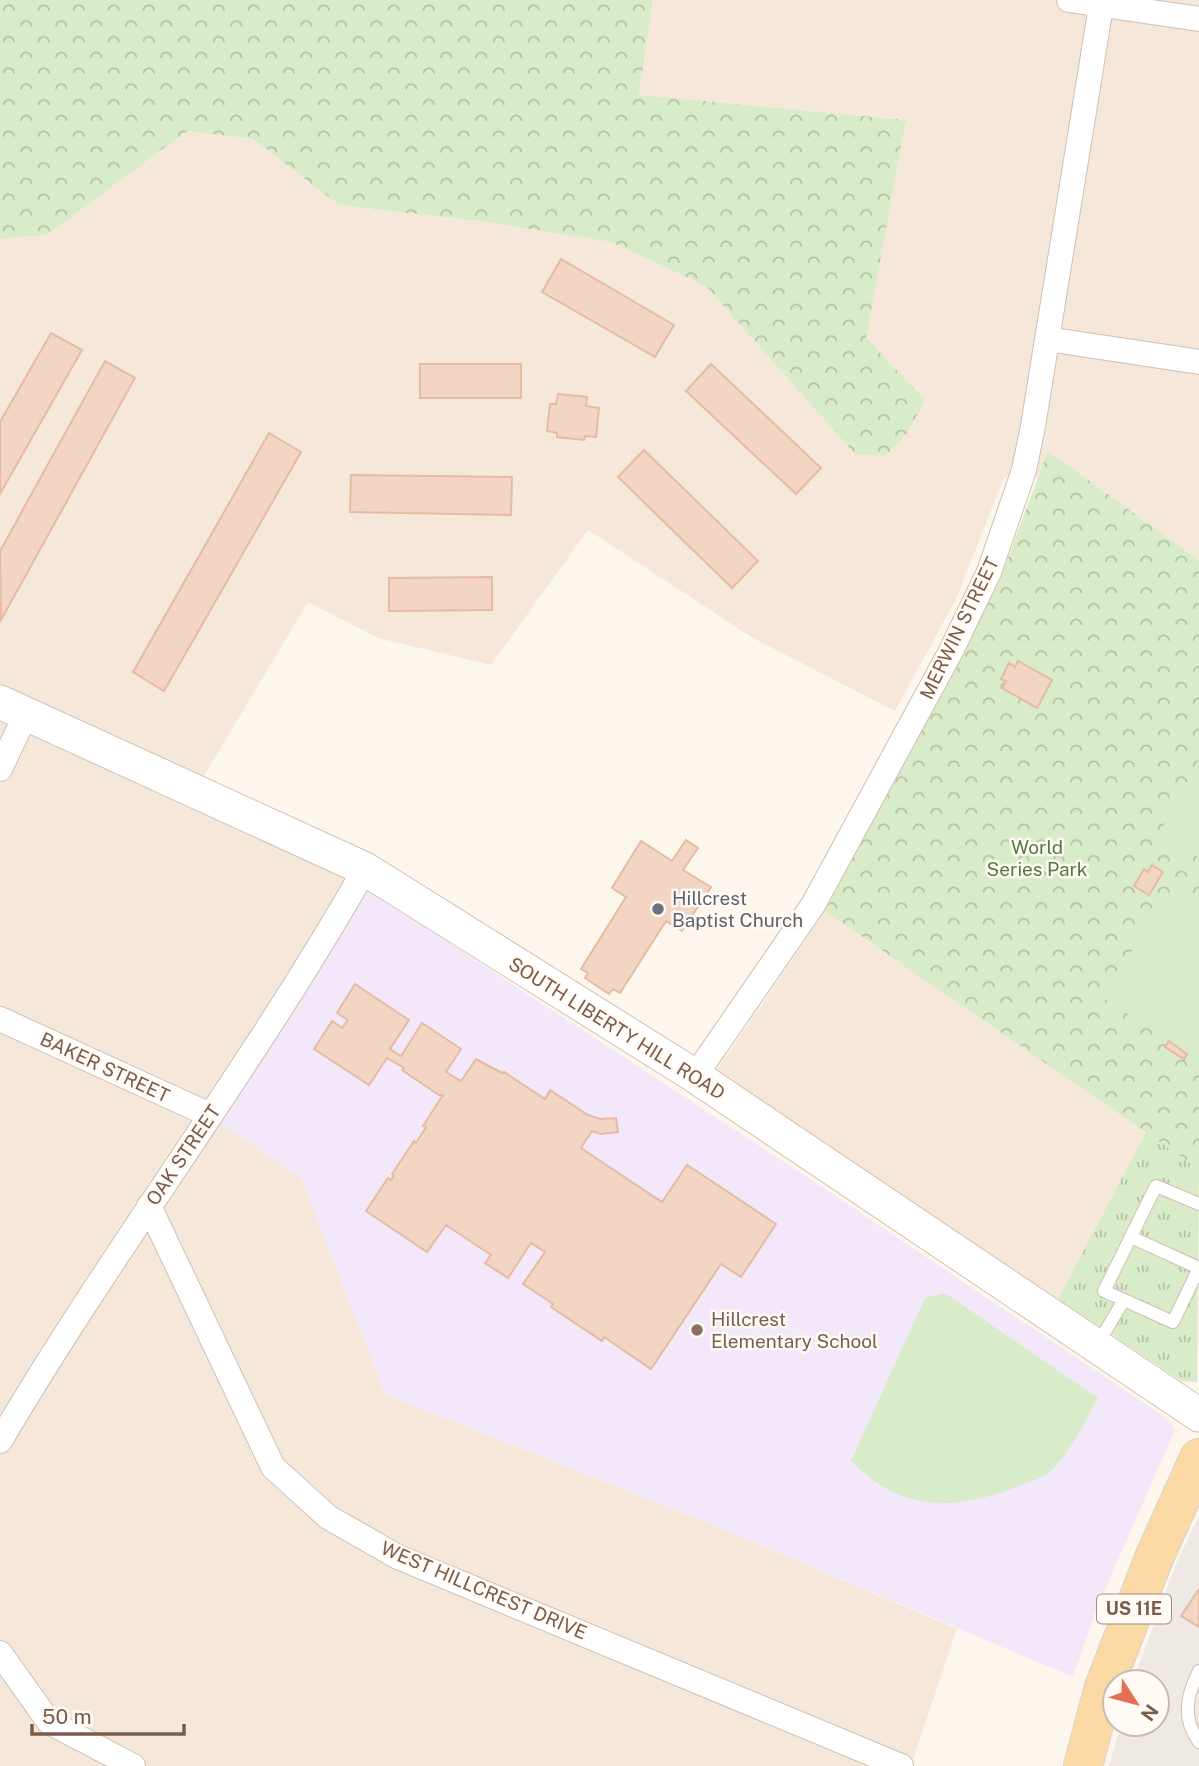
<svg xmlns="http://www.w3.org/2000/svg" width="1199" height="1766" viewBox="0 0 1199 1766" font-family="'Public Sans',sans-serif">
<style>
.residential{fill:#f5e8da}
.industrial{fill:#efe9e4}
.education{fill:#f3e8fa}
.grass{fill:url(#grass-tufts)}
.forest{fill:url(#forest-crowns)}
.garden{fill:#d8ecc9}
.building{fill:#f3d5c3;stroke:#e6bba3;stroke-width:2}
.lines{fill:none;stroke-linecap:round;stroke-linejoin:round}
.lane-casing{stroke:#d1beb0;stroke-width:14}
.street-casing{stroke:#d1beb0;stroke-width:26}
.secondary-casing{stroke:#d6c0b0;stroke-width:35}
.primary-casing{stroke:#dad1cd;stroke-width:40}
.lane{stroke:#fff;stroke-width:12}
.street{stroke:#fff;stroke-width:24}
.secondary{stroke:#fff;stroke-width:33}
.primary{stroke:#fbd9a5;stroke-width:38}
.worship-dot{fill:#6b7280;stroke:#fffaf3;stroke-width:2.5}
.education-dot{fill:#8d6e63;stroke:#fffaf3;stroke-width:2.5}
.labels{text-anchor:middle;stroke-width:5;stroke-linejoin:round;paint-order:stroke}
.shield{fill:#fffaf3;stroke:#a28b7f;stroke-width:2}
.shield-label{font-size:18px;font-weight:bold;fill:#7a5c4d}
.street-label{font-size:19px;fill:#7a5c4d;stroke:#fffaf3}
.park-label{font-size:19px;fill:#537a41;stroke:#fffaf3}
.worship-label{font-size:19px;fill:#5b616d;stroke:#fffaf3;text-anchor:start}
.education-label{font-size:19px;fill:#785e54;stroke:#fffaf3;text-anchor:start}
</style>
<defs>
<pattern id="grass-tufts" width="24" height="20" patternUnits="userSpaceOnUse" patternTransform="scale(1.75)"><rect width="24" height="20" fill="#d8ecc9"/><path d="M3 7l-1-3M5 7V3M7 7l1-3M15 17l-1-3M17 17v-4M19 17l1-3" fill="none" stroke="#b4c2a5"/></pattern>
<pattern id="forest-crowns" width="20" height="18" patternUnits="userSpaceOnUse" patternTransform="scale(1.75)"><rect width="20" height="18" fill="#d8ecc9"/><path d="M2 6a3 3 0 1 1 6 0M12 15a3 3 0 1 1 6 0" fill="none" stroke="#b4c2a5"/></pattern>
</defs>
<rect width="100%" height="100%" fill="#fdf6ec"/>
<path class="residential" d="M 653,0 L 1199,0 L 1199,560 L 1048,451 L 1038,479 L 1024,470 L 1004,478 L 956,599 L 895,711 L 753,638 L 588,530 L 491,665 L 378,638 L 308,602 L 195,791 L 365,869 L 210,1115 L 302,1179 L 385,1394 L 709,1523 L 957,1629 L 911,1766 L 0,1766 L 0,239 L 47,235 L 187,131 L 253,139 L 339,205 L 487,222 L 611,242 L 707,286 L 855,454 L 865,338 L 906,120 L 639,95 Z
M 825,911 L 1146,1132 L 1058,1299 L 715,1073 Z"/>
<path class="industrial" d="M 1199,1516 L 1199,1766 L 1109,1766 L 1121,1724 L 1157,1724 L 1157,1682 L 1133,1682 L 1175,1566 Z"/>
<path class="education" d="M 358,883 L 807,1177 L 1168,1419 L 1175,1430 L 1096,1610 L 1073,1677 L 709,1523 L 385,1394 L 302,1179 L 210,1115 Z"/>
<path class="grass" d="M 1146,1132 L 1199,1169 L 1197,1382 L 1181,1381 L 1058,1299 Z"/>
<path class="forest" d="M 0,0 L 653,0 L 639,95 L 906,120 L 866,338 L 925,400 L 907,433 L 885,456 L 855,454 L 706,286 L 611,242 L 487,222 L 339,205 L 253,139 L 187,131 L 47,235 L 0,239 Z
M 1048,451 L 1199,560 L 1199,1169 L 825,911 L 999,582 Z"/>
<path class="garden" d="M 1199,760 L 1199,857 C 1182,852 1168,849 1160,832 Z
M 1199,892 L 1199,1061 L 1103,998 L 1164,898 Z
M 945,1293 L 1098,1398 C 1086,1420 1067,1459 1047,1474 C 1039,1480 1023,1484 1013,1488 C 952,1512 898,1510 851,1461 L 925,1298 Z"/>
<path class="building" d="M 561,259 L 674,325 L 655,357 L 542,292 Z
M 51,333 L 82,350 L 0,494 L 0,422 Z
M 105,361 L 135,378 L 1,620 L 0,551 Z
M 420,364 L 521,364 L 521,398 L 420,398 Z
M 711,364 L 821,468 L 796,494 L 686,391 Z
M 558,394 L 587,397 L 586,406 L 599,408 L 596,437 L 585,436 L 584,440 L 557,437 L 557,433 L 547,431 L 550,404 L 556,404 Z
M 269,433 L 301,452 L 164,691 L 133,672 Z
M 644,450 L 758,561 L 732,588 L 618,477 Z
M 351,475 L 512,477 L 511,515 L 350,512 Z
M 492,577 L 492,610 L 389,611 L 389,578 Z
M 1018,661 L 1052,680 L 1037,708 L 1002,688 L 1006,681 L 1001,679 L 1009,663 L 1015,667 Z
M 686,840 L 698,848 L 683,870 L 711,887 L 682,931 L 666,921 L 620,993 L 613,989 L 609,994 L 585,978 L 588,973 L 581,969 L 626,897 L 612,888 L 641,841 L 672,861 Z
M 1152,865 L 1163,872 L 1149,895 L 1134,886 L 1144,869 L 1148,872 Z
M 355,984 L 409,1020 L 390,1049 L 401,1056 L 422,1023 L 461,1049 L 446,1072 L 461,1081 L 476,1059 L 502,1073 L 504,1072 L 545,1099 L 550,1090 L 588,1115 L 600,1119 L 616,1118 L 618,1132 L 600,1134 L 592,1131 L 581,1148 L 662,1202 L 687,1165 L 776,1224 L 741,1277 L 721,1264 L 651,1369 L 604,1337 L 602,1341 L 551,1307 L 553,1304 L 523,1284 L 545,1252 L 531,1243 L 508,1278 L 485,1263 L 491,1255 L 446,1225 L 427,1252 L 366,1211 L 388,1178 L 391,1180 L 394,1175 L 392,1174 L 414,1141 L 416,1143 L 426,1127 L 423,1126 L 443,1095 L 439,1095 L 402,1070 L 404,1068 L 387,1058 L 369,1085 L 314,1049 L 332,1021 L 342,1028 L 348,1020 L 337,1013 Z
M 1169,1041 L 1187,1054 L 1184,1059 L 1165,1047 Z
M 1199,1589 L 1199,1627 L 1181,1616 Z"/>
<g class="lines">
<defs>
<path id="lane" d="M 1131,1237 L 1199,1268
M 1124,1300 L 1104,1291 L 1156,1186 L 1199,1204
M 1097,1345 L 1124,1300 L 1173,1322 L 1199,1268
M 1199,1671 C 1186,1697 1182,1718 1199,1742"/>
<path id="street" d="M 1069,0 L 1199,19
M 1047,339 L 1199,362
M 0,769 L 26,714
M 0,1019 L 210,1115
M 695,1076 L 813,905 L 951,651 L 989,572 L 1024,470 L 1033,426 L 1102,0
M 149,1206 L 273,1467 L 328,1517 L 398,1557 L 901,1766
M 0,1441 C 115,1246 253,1066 365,869
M 0,1653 L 49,1722 L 133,1766"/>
<path id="secondary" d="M 0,702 L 365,869 L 695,1076 L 1199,1415"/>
<path id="primary" d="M 1083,1766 L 1104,1687 L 1154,1558 L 1199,1458"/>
</defs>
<use href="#lane" class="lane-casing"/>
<use href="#street" class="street-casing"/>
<use href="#secondary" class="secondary-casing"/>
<use href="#primary" class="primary-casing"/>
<use href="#lane" class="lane"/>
<use href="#street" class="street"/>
<use href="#secondary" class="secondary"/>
<use href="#primary" class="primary"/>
</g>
<circle class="worship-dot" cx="658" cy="909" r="7"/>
<circle class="education-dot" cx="697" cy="1330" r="7"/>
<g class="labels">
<rect class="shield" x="1097" y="1594.5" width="74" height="29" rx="5"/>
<g class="shield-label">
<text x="1134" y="1615">US 11E</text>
</g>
<g class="street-label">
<text transform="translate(959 628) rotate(-64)" y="7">MERWIN STREET</text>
<text transform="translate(617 1028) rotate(32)" y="7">SOUTH LIBERTY HILL ROAD</text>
<text transform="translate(105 1067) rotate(25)" y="7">BAKER STREET</text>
<text transform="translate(183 1155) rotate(-56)" y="7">OAK STREET</text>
<text transform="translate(484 1590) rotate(23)" y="7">WEST HILLCREST DRIVE</text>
</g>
<g class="park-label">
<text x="1037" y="854">World<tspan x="1037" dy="22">Series Park</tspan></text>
</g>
<g class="worship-label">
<text x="672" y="905">Hillcrest<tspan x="672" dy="22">Baptist Church</tspan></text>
</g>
<g class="education-label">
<text x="711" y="1326">Hillcrest<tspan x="711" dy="22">Elementary School</tspan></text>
</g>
</g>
<g transform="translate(1136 1703) rotate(126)"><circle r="33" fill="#fffaf3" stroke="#cabbb1" stroke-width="2"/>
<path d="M0-5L12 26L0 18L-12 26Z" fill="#e76f51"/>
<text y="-10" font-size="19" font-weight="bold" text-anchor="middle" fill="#7a5c4d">N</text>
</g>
<path d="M32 1724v10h152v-10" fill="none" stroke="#7a5c4d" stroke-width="3.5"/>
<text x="42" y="1724" font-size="21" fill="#7a5c4d" stroke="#fffaf3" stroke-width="5" paint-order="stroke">50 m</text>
</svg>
